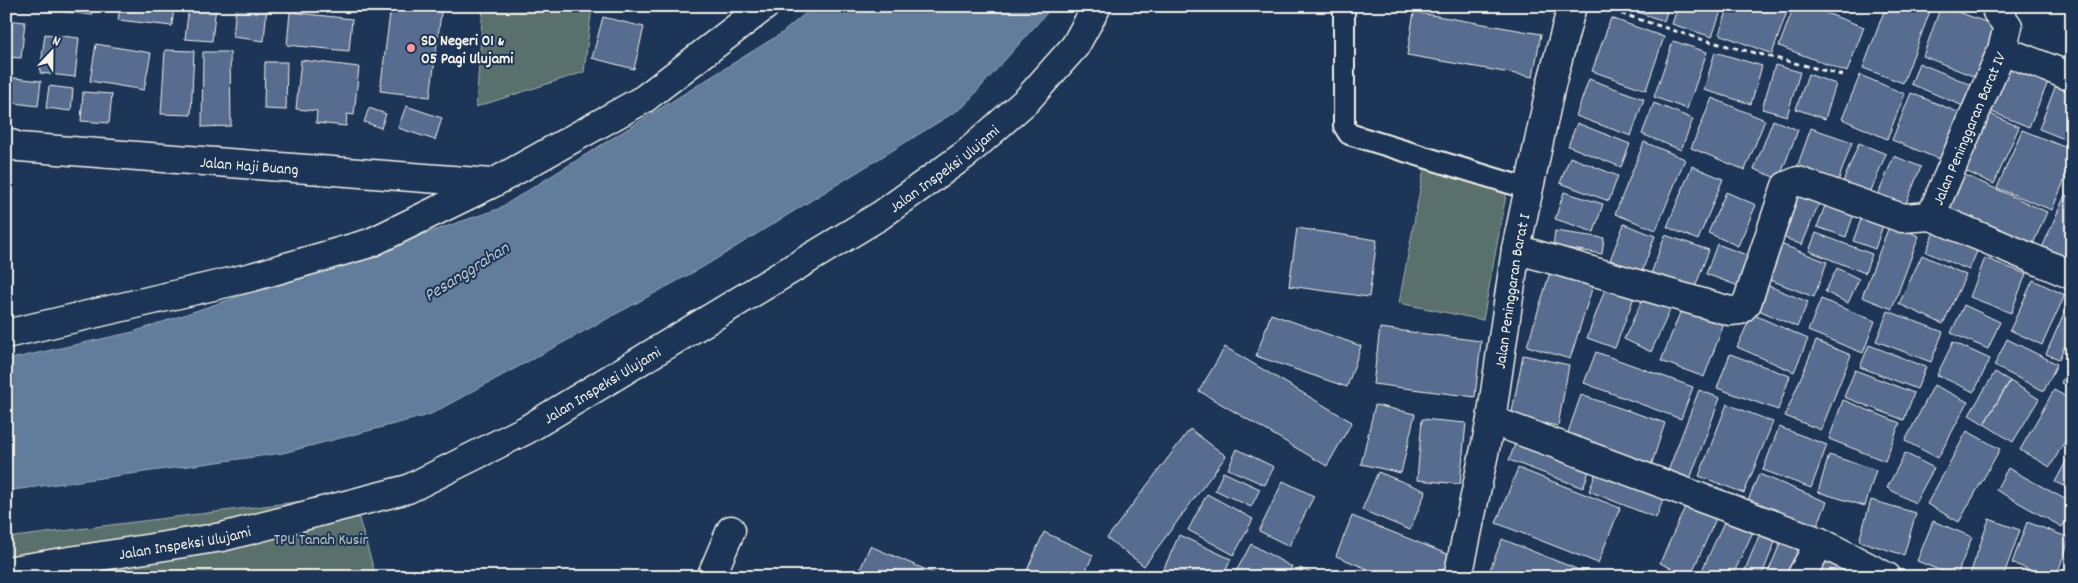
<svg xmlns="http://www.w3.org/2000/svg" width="2078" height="583" viewBox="0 0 2078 583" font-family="Dekko,sans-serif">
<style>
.green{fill:#5a706c;stroke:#a7b0aa}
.water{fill:#627d9b;stroke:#9cabba}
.building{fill:#596c90;stroke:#f4f1e8}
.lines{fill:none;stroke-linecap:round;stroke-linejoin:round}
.lane-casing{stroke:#f4f1e8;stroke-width:24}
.street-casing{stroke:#f4f1e8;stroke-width:31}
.path{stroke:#f4f1e8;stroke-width:3;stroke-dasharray:5 4;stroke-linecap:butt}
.lane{stroke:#1d3557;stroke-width:20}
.street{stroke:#1d3557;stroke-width:28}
.poi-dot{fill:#ff9aa2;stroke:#1d3557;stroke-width:2}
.labels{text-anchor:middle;stroke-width:4;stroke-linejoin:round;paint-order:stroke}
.poi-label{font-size:16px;font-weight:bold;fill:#f4f1e8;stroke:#1d3557;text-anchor:start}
.street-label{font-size:16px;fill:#f4f1e8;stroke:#1d3557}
.park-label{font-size:16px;fill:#bec4bd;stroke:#1d3557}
.water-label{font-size:18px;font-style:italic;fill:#bac3c9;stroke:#1d3557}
</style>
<rect width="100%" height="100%" fill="#1d3557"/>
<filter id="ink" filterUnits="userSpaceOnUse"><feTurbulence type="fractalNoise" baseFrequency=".02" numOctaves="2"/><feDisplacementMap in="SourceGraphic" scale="10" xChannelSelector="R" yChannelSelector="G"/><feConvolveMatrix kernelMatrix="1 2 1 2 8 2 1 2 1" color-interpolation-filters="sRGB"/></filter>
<g filter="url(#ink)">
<path class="green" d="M 483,6 L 592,6 L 584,72 L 476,107 Z
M 1425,163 L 1509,179 L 1483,320 L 1399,303 Z
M 352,495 L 376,577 L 6,577 L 6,538 Z"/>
<path class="water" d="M 814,6 L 1053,6 L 963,107 L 703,267 L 429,415 L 283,453 L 6,491 L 6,360 L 133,332 L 498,209 L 782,33 Z"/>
<path class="building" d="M 17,6 L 93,6 L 92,15 Z
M 120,6 L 174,6 L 172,26 L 118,20 Z
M 189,6 L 216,6 L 212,41 L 185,39 Z
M 236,6 L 267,6 L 264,41 L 233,37 Z
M 391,6 L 442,6 L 430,97 L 380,91 Z
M 1520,6 L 1548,6 L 1547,11 Z
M 1619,6 L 1669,6 L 1664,21 Z
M 1678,6 L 1722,8 L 1712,37 L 1672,24 Z
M 1729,6 L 1789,6 L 1772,54 L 1719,34 Z
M 1794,6 L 1807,6 L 1864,27 L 1847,72 L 1779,46 Z
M 1886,6 L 1932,6 L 1903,83 L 1863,68 Z
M 1941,6 L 2000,27 L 1980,79 L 1923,56 Z
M 290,12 L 352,19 L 349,51 L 287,45 Z
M 1414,12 L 1541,34 L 1533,77 L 1407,55 Z
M 603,17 L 644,27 L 634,69 L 592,58 Z
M 1611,18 L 1664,37 L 1646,90 L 1592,71 Z
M 6,20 L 25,22 L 21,58 L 6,57 Z
M 45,34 L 79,38 L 75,77 L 40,73 Z
M 1673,41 L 1707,52 L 1687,109 L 1654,97 Z
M 96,44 L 151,53 L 144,90 L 90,81 Z
M 165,50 L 194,51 L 191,115 L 161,114 Z
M 203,52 L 230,52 L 231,126 L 202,127 Z
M 1715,52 L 1762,66 L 1751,104 L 1704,90 Z
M 2009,57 L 2051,75 L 2029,127 L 1987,110 Z
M 301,60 L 359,67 L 354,115 L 347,114 L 346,126 L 316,123 L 317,111 L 296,109 Z
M 265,62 L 287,62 L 286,110 L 264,109 Z
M 1919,63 L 1977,87 L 1968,108 L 1911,84 Z
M 1775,65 L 1800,72 L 1787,116 L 1762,109 Z
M 1808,74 L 1836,84 L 1825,119 L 1796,109 Z
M 1860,75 L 1905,94 L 1887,139 L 1842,119 Z
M 6,77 L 41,81 L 38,106 L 6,102 Z
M 2059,77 L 2072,82 L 2072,142 L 2039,129 Z
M 1589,79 L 1644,99 L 1631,136 L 1576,116 Z
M 49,86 L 73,89 L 71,111 L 46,108 Z
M 83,92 L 112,94 L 109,123 L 81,121 Z
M 1911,93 L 1965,115 L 1946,162 L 1892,140 Z
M 1712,98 L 1765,120 L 1745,170 L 1691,148 Z
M 1654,103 L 1693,119 L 1681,150 L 1642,134 Z
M 406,106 L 442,118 L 435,140 L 398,128 Z
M 369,108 L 386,114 L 381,128 L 364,122 Z
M 1986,112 L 2019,127 L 1994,184 L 1961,169 Z
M 1773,120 L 1798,130 L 1779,179 L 1754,169 Z
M 1577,123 L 1630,144 L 1621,167 L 1568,146 Z
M 1811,128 L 1852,142 L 1836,187 L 1795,173 Z
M 2022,130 L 2072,150 L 2072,162 L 2052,210 L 1997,188 Z
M 1644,142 L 1685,159 L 1656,230 L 1615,214 Z
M 1859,143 L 1886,154 L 1868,198 L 1841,187 Z
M 1894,156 L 1921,167 L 1902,213 L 1875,202 Z
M 1570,157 L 1618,176 L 1609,201 L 1560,183 Z
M 1692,166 L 1723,179 L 1698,240 L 1667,227 Z
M 1963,174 L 2047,212 L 2030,251 L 1945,213 Z
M 1797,188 L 1821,198 L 1802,245 L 1778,235 Z
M 1564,192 L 1603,204 L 1594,232 L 1555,219 Z
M 1726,192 L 1756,205 L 1738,246 L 1708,233 Z
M 2065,195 L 2072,198 L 2072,260 L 2042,248 Z
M 1828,198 L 1856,208 L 1846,237 L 1817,227 Z
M 1864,211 L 1885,219 L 1875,249 L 1853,241 Z
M 1624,224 L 1655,236 L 1642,272 L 1610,260 Z
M 1890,224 L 1919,236 L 1892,309 L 1862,297 Z
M 1937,224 L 1981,242 L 1969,270 L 1926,252 Z
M 1297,228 L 1377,240 L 1369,297 L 1289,286 Z
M 1555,231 L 1604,238 L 1602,254 L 1553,246 Z
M 1816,233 L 1872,254 L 1865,273 L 1809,251 Z
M 1665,235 L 1709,250 L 1694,290 L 1651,274 Z
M 1778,243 L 1827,262 L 1814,297 L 1765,278 Z
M 1717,244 L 1752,257 L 1741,287 L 1706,274 Z
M 1922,255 L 1966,275 L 1943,324 L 1899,304 Z
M 1985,258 L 2026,274 L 2011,313 L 1970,297 Z
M 1552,266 L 1595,279 L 1570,359 L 1527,346 Z
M 1837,268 L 1859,279 L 1848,303 L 1825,292 Z
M 2033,280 L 2065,295 L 2042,345 L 2010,330 Z
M 1608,281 L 1636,292 L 1615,348 L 1587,338 Z
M 1764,284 L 1808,302 L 1797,327 L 1754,308 Z
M 2072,295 L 2072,330 L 2059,359 L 2046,354 Z
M 1644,296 L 1671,308 L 1651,352 L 1624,339 Z
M 1821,299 L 1875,321 L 1863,353 L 1808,331 Z
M 1683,305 L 1725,321 L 1704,377 L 1661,361 Z
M 1964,305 L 2000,322 L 1988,349 L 1951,333 Z
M 1888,311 L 1943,332 L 1931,362 L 1876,341 Z
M 1271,314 L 1361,346 L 1347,387 L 1256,356 Z
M 1752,314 L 1808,339 L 1794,372 L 1737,347 Z
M 1380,328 L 1481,341 L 1475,397 L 1373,384 Z
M 2007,339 L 2057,364 L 2044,391 L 1994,366 Z
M 1816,341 L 1851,355 L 1821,430 L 1785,416 Z
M 1953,342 L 1990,359 L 1974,392 L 1937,375 Z
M 1869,345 L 1926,367 L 1917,389 L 1860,367 Z
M 1225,347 L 1352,422 L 1327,466 L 1199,391 Z
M 1596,352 L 1693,387 L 1681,419 L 1584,383 Z
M 1730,354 L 1790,376 L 1778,410 L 1717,388 Z
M 1523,355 L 1569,365 L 1558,426 L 1511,417 Z
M 2072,359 L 2072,388 L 2061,383 Z
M 1855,370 L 1914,393 L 1904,420 L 1844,397 Z
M 1995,372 L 2010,381 L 1984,424 L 1969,415 Z
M 2010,381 L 2039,399 L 2013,442 L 1984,424 Z
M 1934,385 L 1968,402 L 1938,458 L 1905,441 Z
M 1699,390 L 1720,398 L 1690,479 L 1668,471 Z
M 2054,390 L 2072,400 L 2072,429 L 2050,467 L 2020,450 Z
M 1581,395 L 1665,423 L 1651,466 L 1566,438 Z
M 1843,400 L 1900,423 L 1885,461 L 1829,439 Z
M 1727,404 L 1773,422 L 1744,493 L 1699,476 Z
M 1375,405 L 1415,414 L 1401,473 L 1361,464 Z
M 1422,419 L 1466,423 L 1460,484 L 1417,480 Z
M 1779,427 L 1827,445 L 1811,488 L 1763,470 Z
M 1190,429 L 1226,456 L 1144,566 L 1107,538 Z
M 1520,431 L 1593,460 L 1583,488 L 1509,460 Z
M 1967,431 L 2000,449 L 1959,522 L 1927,504 Z
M 1237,449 L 1274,467 L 1265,485 L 1228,469 Z
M 2072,450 L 2072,490 L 2055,482 Z
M 1905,453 L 1934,468 L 1915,503 L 1887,488 Z
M 1829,455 L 1876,470 L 1865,506 L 1818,492 Z
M 1599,465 L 1666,492 L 1656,518 L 1589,491 Z
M 1518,468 L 1620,508 L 1598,563 L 1496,523 Z
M 2008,468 L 2072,503 L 2072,511 L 2062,527 L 1996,490 Z
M 1223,472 L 1260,489 L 1251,507 L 1215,490 Z
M 1378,472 L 1426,491 L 1410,530 L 1362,510 Z
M 1759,474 L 1827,502 L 1815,531 L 1747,503 Z
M 1283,481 L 1314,496 L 1289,546 L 1259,531 Z
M 1207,494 L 1253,519 L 1234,555 L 1188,530 Z
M 1689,498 L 1719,512 L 1690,577 L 1660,563 Z
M 1871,500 L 1916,513 L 1904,555 L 1859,541 Z
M 1729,511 L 1757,523 L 1732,577 L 1699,577 Z
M 1352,516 L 1452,556 L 1443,577 L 1387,577 L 1336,556 Z
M 1989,519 L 2020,530 L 2003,577 L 1969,577 Z
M 1933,521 L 1972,537 L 1956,577 L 1917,561 Z
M 2027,522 L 2070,538 L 2056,577 L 2049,577 L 2012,563 Z
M 1763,526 L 1779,532 L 1761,577 L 1742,577 Z
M 1044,532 L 1093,555 L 1083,577 L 1024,577 Z
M 1785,532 L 1816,545 L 1798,577 L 1766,577 Z
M 1179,535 L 1231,559 L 1223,577 L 1160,577 Z
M 1502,539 L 1584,572 L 1583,577 L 1487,577 Z
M 1251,544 L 1292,567 L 1286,577 L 1233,577 Z
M 870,546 L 943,577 L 857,577 Z
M 1822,552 L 1848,563 L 1842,577 L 1811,577 Z
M 1300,568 L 1320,577 L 1296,577 Z
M 1647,572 L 1660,577 L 1645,577 Z"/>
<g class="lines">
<defs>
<path id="lane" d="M 1344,6 L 1344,126 L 1349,134 L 1529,189"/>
<g id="street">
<path d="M 1997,12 L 2008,26 L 2002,50 L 1931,216 L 2072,275"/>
<path d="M 2002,50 L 2072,77"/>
<path id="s1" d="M 6,142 L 19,147 L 491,183"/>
<path d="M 1516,249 L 1730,311 L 1740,310 L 1747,303 L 1786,186 L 1798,181 L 1902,218 L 1931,216"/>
<path d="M 6,334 L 252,277 L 370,243 L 493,183 L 644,99 L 765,6"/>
<path d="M 1491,420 L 1820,542 L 1887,577"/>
<path id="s2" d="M 6,571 L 222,537 L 408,489 L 526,430 L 881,215 L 966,154 L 1027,100 L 1075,46 L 1097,6"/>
<path d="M 711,577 L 731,530"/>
<path id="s3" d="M 1458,577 L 1491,420 L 1516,249 L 1551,85 L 1572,6"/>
<path d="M 1801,577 L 1820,542"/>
</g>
</defs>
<use href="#lane" class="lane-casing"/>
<use href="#street" class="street-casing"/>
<path class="path" d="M 1604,8 L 1700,39 L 1842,75"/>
<use href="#lane" class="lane"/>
<use href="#street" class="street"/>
</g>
</g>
<circle class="poi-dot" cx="411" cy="48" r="5"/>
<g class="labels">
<g class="poi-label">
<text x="421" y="45">SD Negeri 01 &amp;<tspan x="421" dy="18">05 Pagi Ulujami</tspan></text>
</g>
<g class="street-label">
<text transform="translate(1968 128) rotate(-67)" y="6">Jalan Peninggaran Barat IV</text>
<text dy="6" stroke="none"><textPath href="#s1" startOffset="245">Jalan Haji Buang</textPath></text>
<text dy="6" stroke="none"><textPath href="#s2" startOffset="1036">Jalan Inspeksi Ulujami</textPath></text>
<text dy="6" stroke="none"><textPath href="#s3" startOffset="291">Jalan Peninggaran Barat I</textPath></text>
<text dy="6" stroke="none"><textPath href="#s2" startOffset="631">Jalan Inspeksi Ulujami</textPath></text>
<text dy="6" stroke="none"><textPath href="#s2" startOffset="181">Jalan Inspeksi Ulujami</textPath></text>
</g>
<g class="park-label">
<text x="321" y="544">TPU Tanah Kusir</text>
</g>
<g class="water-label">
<text transform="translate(466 271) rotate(-32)" y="6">Pesanggrahan</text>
</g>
</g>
<rect width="2078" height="583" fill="none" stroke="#1d3557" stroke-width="25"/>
<rect x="12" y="12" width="2053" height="558" fill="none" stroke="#f4f1e8" stroke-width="2" filter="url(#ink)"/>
<g transform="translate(52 52) rotate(22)" stroke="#1d3557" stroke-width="4" paint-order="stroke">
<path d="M0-4L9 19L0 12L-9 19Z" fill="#f4f1e8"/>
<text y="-8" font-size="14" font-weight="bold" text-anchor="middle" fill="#f4f1e8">N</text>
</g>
</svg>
